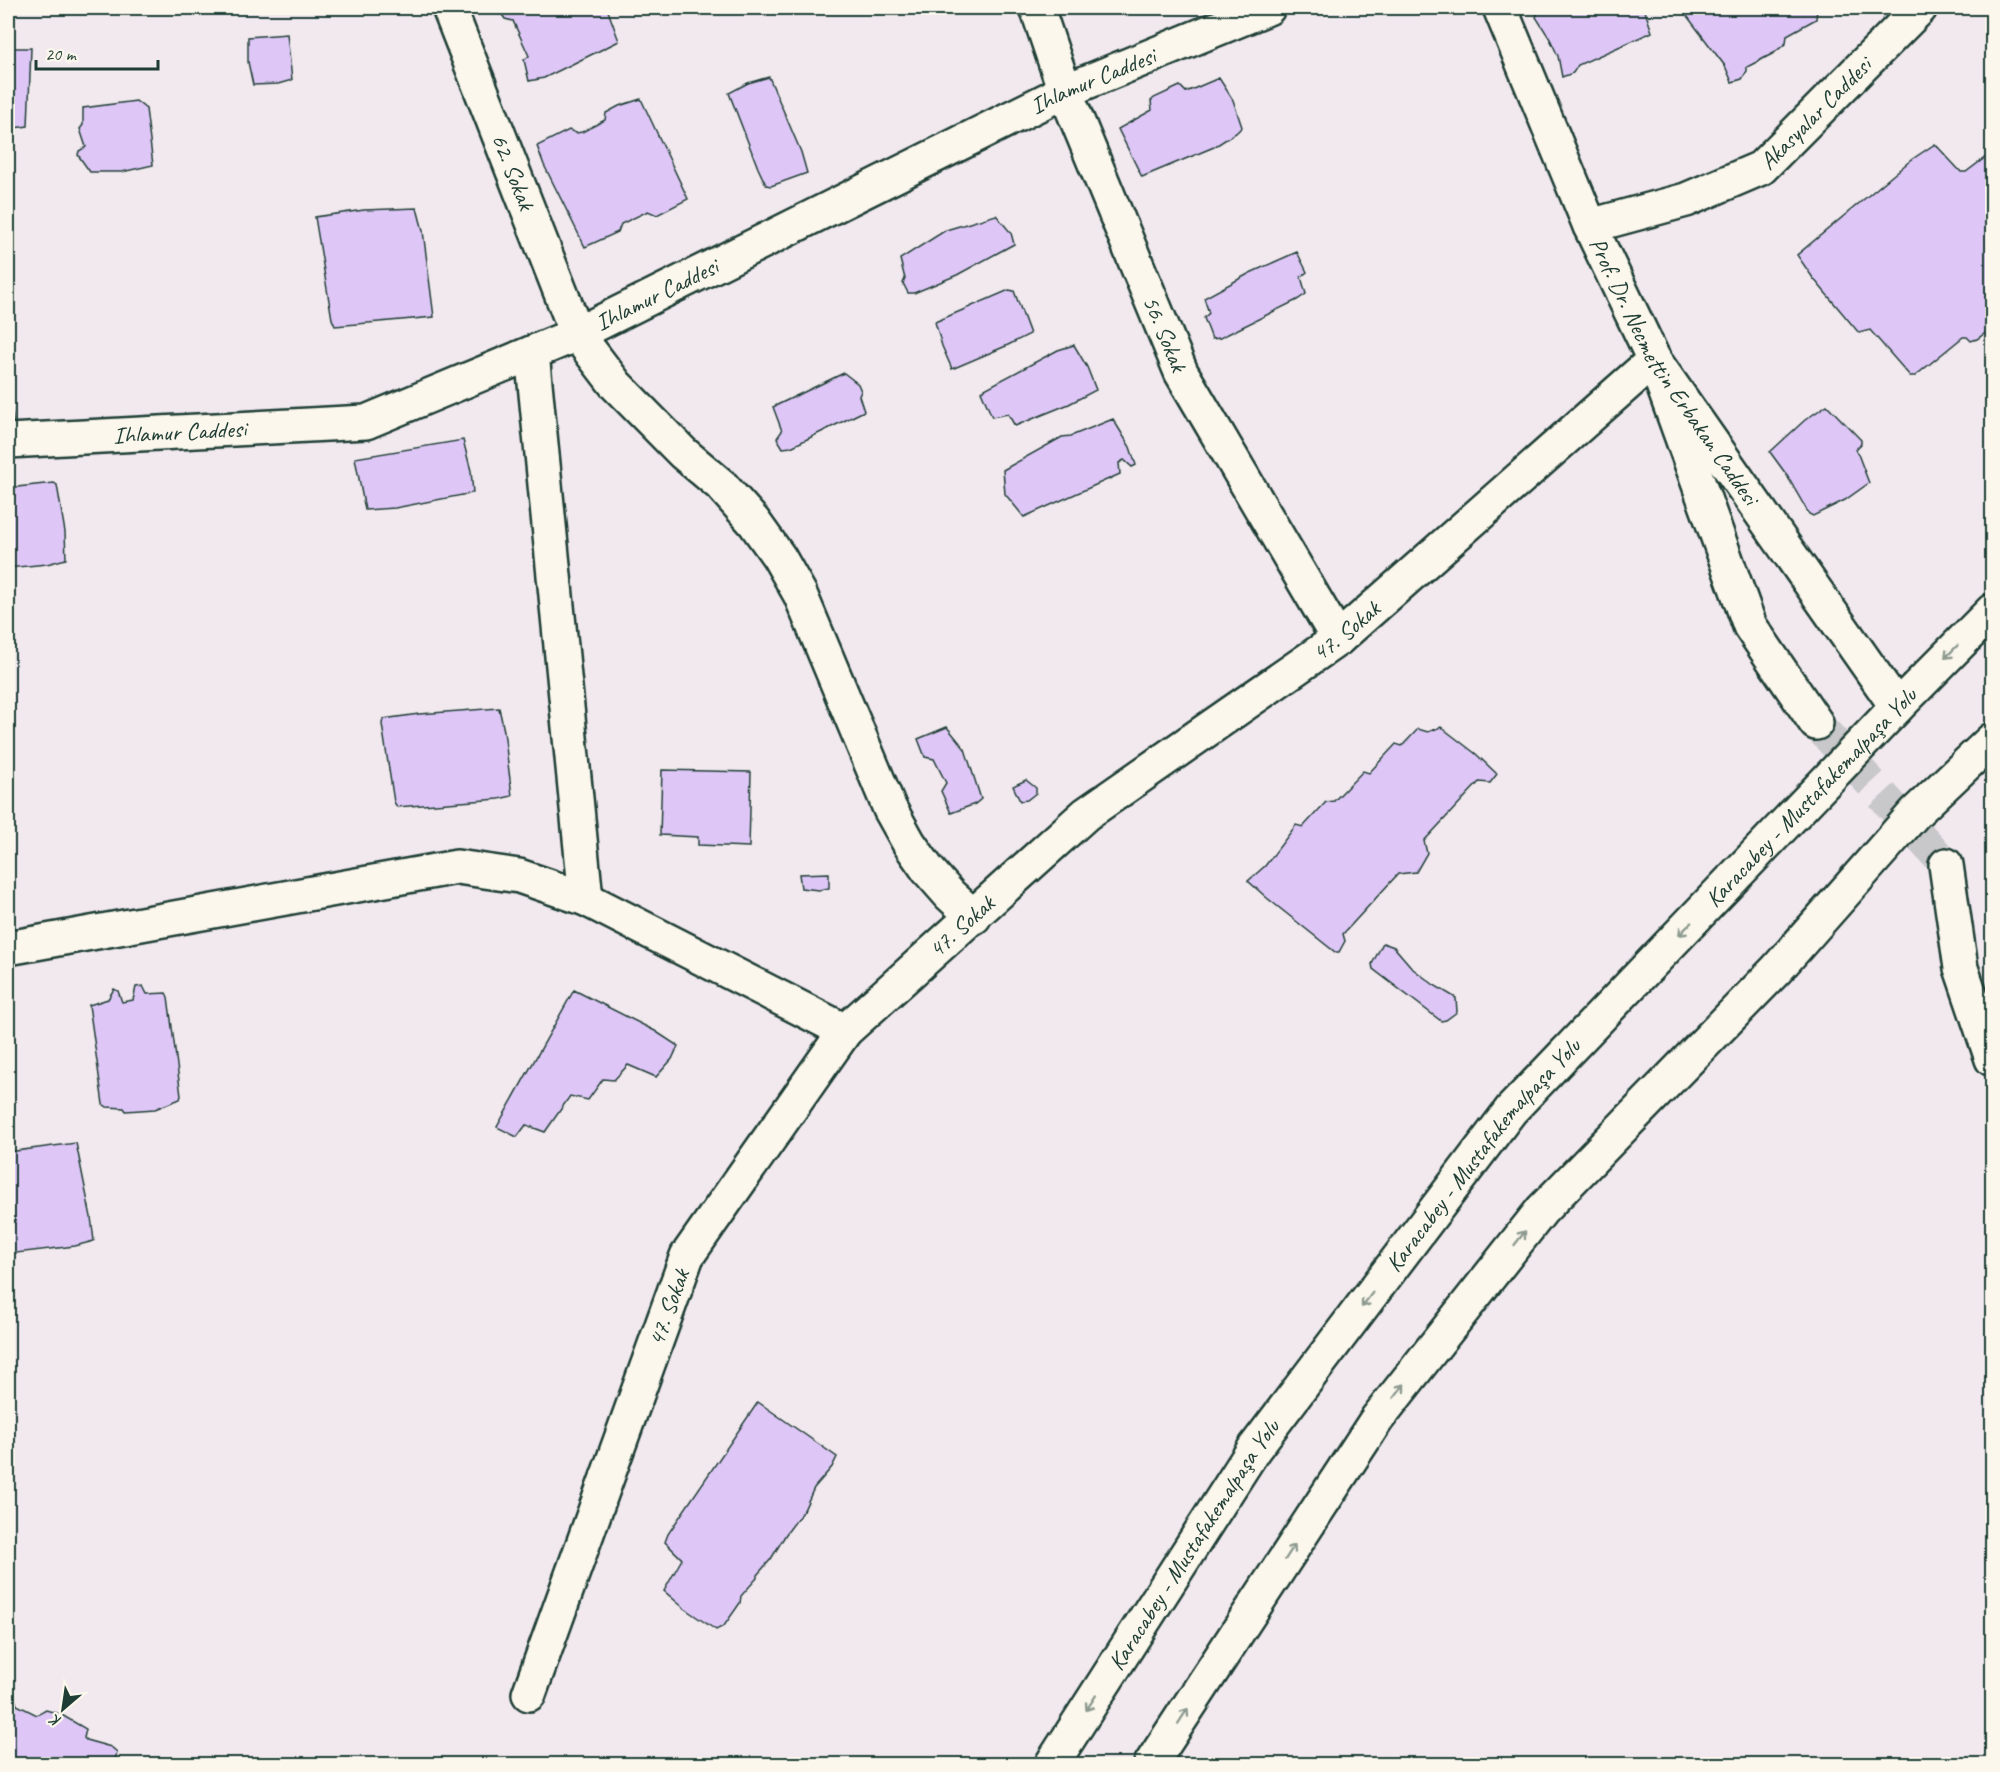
<svg xmlns="http://www.w3.org/2000/svg" width="2000" height="1772" viewBox="0 0 2000 1772" font-family="Caveat,sans-serif">
<style>
.building{fill:#dec7f7;stroke:#1f3d34;stroke-width:1.5}
.lines{fill:none;stroke-linecap:round;stroke-linejoin:round}
.minor-tunnel{stroke:#c8c7ca;stroke-width:33;stroke-dasharray:33 16;stroke-linecap:butt}
.minor-casing{stroke:#1f3d34;stroke-width:38}
.highway-casing{stroke:#1f3d34;stroke-width:38}
.minor{stroke:#fbf7ec;stroke-width:33}
.highway{stroke:#fbf7ec;stroke-width:33}
.oneway{stroke:#8d9a90}
.labels{text-anchor:middle;stroke-width:4.5;stroke-linejoin:round;paint-order:stroke}
.street-label{font-size:24px;fill:#1f3d34;stroke:#fbf7ec}
</style>
<rect width="100%" height="100%" fill="#f2e9ef"/>
<filter id="ink" filterUnits="userSpaceOnUse"><feTurbulence type="fractalNoise" baseFrequency=".0167" numOctaves="2"/><feDisplacementMap in="SourceGraphic" scale="12" xChannelSelector="R" yChannelSelector="G"/><feConvolveMatrix kernelMatrix="1 2 1 2 8 2 1 2 1" color-interpolation-filters="sRGB"/></filter>
<g filter="url(#ink)">
<path class="building" d="M 493,8 L 607,8 L 619,41 L 544,78 L 529,81 L 524,60 L 529,56 L 513,21 L 505,19 L 498,9 Z
M 1538,8 L 1644,8 L 1652,32 L 1578,65 L 1573,73 L 1562,77 L 1558,56 L 1550,39 L 1536,17 L 1539,10 Z
M 1681,8 L 1821,8 L 1817,10 L 1816,19 L 1787,35 L 1786,43 L 1774,53 L 1747,67 L 1747,71 L 1742,79 L 1732,82 L 1725,66 Z
M 287,34 L 292,80 L 278,84 L 253,85 L 248,62 L 248,37 Z
M 8,48 L 31,48 L 28,126 L 14,128 L 8,128 Z
M 769,77 L 801,152 L 807,173 L 771,186 L 766,185 L 758,168 L 729,93 L 748,83 Z
M 1219,78 L 1233,100 L 1242,127 L 1236,133 L 1214,147 L 1142,177 L 1118,129 L 1152,110 L 1151,101 L 1154,98 L 1180,86 L 1186,92 Z
M 641,99 L 688,199 L 657,215 L 648,211 L 621,224 L 618,232 L 585,247 L 544,165 L 537,146 L 569,130 L 576,133 L 582,132 L 605,120 L 606,113 L 619,106 Z
M 136,101 L 146,109 L 153,165 L 122,172 L 90,172 L 78,155 L 79,151 L 86,147 L 80,129 L 83,125 L 83,108 Z
M 1935,144 L 1961,172 L 1966,172 L 1990,154 L 1992,155 L 1992,328 L 1977,339 L 1971,341 L 1967,337 L 1963,337 L 1915,376 L 1910,376 L 1870,330 L 1859,333 L 1813,278 L 1797,255 L 1911,160 Z
M 417,208 L 423,231 L 434,317 L 335,326 L 332,319 L 315,217 L 364,210 Z
M 996,215 L 1011,233 L 1014,244 L 957,275 L 914,293 L 908,293 L 903,283 L 905,279 L 900,259 L 946,230 Z
M 1297,252 L 1307,272 L 1301,277 L 1306,294 L 1297,300 L 1220,338 L 1212,339 L 1204,318 L 1209,313 L 1204,298 L 1250,273 Z
M 1009,290 L 1014,291 L 1030,334 L 1006,346 L 952,369 L 942,346 L 935,322 Z
M 1074,345 L 1087,367 L 1096,390 L 1069,404 L 1015,426 L 1008,414 L 992,417 L 981,391 L 1058,350 Z
M 8,372 L 14,429 L 8,431 Z
M 844,373 L 858,384 L 861,391 L 859,396 L 864,411 L 791,447 L 783,448 L 777,438 L 782,431 L 773,407 Z
M 1827,405 L 1861,440 L 1861,444 L 1856,449 L 1869,483 L 1845,500 L 1813,516 L 1809,514 L 1786,474 L 1770,452 L 1805,420 Z
M 1113,419 L 1130,447 L 1136,465 L 1132,467 L 1124,460 L 1119,463 L 1120,474 L 1024,517 L 1005,494 L 1003,470 L 1062,437 L 1071,436 Z
M 463,440 L 471,471 L 473,493 L 395,508 L 365,510 L 355,458 Z
M 54,483 L 57,485 L 65,532 L 66,559 L 47,564 L 8,568 L 8,488 Z
M 499,708 L 504,731 L 512,796 L 499,799 L 397,807 L 394,802 L 382,724 L 383,719 L 419,714 Z
M 947,727 L 965,749 L 981,799 L 975,804 L 951,813 L 941,791 L 946,783 L 934,759 L 925,757 L 918,739 Z
M 1441,727 L 1476,754 L 1497,774 L 1490,783 L 1479,782 L 1424,841 L 1427,853 L 1416,872 L 1398,874 L 1343,934 L 1345,941 L 1339,952 L 1335,952 L 1267,898 L 1248,881 L 1265,866 L 1296,825 L 1303,827 L 1326,802 L 1334,801 L 1363,771 L 1369,773 L 1396,744 L 1402,746 L 1418,729 L 1428,732 Z
M 662,770 L 751,772 L 749,847 L 698,845 L 698,837 L 660,835 Z
M 1026,780 L 1036,788 L 1036,793 L 1027,800 L 1020,801 L 1013,786 Z
M 829,873 L 829,888 L 819,890 L 801,888 L 799,874 Z
M 1383,943 L 1394,947 L 1413,969 L 1434,985 L 1456,998 L 1457,1012 L 1446,1020 L 1441,1021 L 1373,969 L 1372,964 Z
M 143,986 L 147,994 L 166,993 L 168,997 L 181,1096 L 180,1099 L 155,1109 L 126,1111 L 124,1108 L 107,1107 L 103,1104 L 89,1005 L 108,999 L 114,989 L 118,991 L 122,1002 L 133,1000 L 136,987 Z
M 574,990 L 655,1031 L 678,1046 L 672,1059 L 656,1077 L 628,1065 L 614,1080 L 603,1079 L 588,1100 L 570,1096 L 545,1132 L 526,1125 L 517,1137 L 497,1127 Z
M 76,1143 L 91,1217 L 94,1241 L 75,1246 L 8,1254 L 8,1152 Z
M 758,1402 L 837,1457 L 832,1467 L 814,1488 L 804,1510 L 786,1534 L 771,1559 L 757,1575 L 757,1578 L 741,1596 L 740,1603 L 724,1626 L 716,1630 L 685,1609 L 664,1591 L 682,1559 L 665,1542 L 668,1534 Z
M 8,1698 L 15,1699 L 17,1705 L 37,1715 L 46,1710 L 60,1714 L 86,1729 L 84,1738 L 86,1740 L 111,1747 L 117,1752 L 114,1764 L 8,1764 Z"/>
<g class="lines">
<path class="minor-tunnel" d="M 1816,723 L 1946,865"/>
<defs>
<g id="minor">
<path id="s1" d="M 449,8 L 577,334 L 616,385 L 683,453 L 721,485 L 754,522 L 779,557 L 800,594 L 890,809 L 909,843 L 928,870 L 950,895 L 974,917"/>
<path id="s2" d="M 1037,8 L 1065,91 L 1181,372 L 1338,639"/>
<path id="s3" d="M 1500,8 L 1590,226 L 1654,360 L 1897,707"/>
<path id="s4" d="M 1590,226 L 1686,200 L 1761,168 L 1920,8"/>
<path d="M 532,353 L 586,899"/>
<path id="s5" d="M 8,441 L 366,422 L 577,334 L 1065,91 L 1268,8"/>
<path d="M 1946,865 L 1961,968 L 1992,1059"/>
<path d="M 8,948 L 457,867 L 519,876 L 586,899 L 845,1031"/>
<path id="s6" d="M 529,1694 L 687,1256 L 845,1031 L 1086,814 L 1338,639 L 1654,360 L 1750,626 L 1816,723"/>
</g>
<g id="highway">
<path id="s7" d="M 1052,1764 L 1254,1449 L 1511,1110 L 1897,707 L 1992,611"/>
<path d="M 1151,1764 L 1377,1419 L 1542,1210 L 1777,969 L 1915,813 L 1992,740"/>
</g>
</defs>
<use href="#minor" class="minor-casing"/>
<use href="#highway" class="highway-casing"/>
<use href="#minor" class="minor"/>
<use href="#highway" class="highway"/>
</g>
<defs><path id="oneway-shaft" d="M-6 0H5M1.5-3L5.5 0L1.5 3" fill="none" stroke-width="1.6" stroke-linecap="round" stroke-linejoin="round" transform="scale(1.5)"/></defs>
<g class="oneway">
<use href="#oneway-shaft" transform="translate(1951 652) rotate(135)"/>
<use href="#oneway-shaft" transform="translate(1685 929) rotate(134)"/>
<use href="#oneway-shaft" transform="translate(1520 1238) rotate(-52)"/>
<use href="#oneway-shaft" transform="translate(1367 1300) rotate(127)"/>
<use href="#oneway-shaft" transform="translate(1399 1391) rotate(-52)"/>
<use href="#oneway-shaft" transform="translate(1290 1552) rotate(-57)"/>
<use href="#oneway-shaft" transform="translate(1091 1703) rotate(123)"/>
<use href="#oneway-shaft" transform="translate(1183 1716) rotate(-57)"/>
</g>
</g>
<g class="labels">
<g class="street-label">
<text dy="8" stroke="none"><textPath href="#s5" startOffset="1162">Ihlamur Caddesi</textPath></text>
<text dy="8" stroke="none"><textPath href="#s4" startOffset="258">Akasyalar Caddesi</textPath></text>
<text dy="8" stroke="none"><textPath href="#s1" startOffset="176">62. Sokak</textPath></text>
<text dy="8" stroke="none"><textPath href="#s5" startOffset="676">Ihlamur Caddesi</textPath></text>
<text dy="8" stroke="none"><textPath href="#s2" startOffset="350">56. Sokak</textPath></text>
<text dy="8" stroke="none"><textPath href="#s3" startOffset="404">Prof. Dr. Necmettin Erbakan Caddesi</textPath></text>
<text dy="8" stroke="none"><textPath href="#s5" startOffset="172">Ihlamur Caddesi</textPath></text>
<text dy="8" stroke="none"><textPath href="#s6" startOffset="1383">47. Sokak</textPath></text>
<text dy="8" stroke="none"><textPath href="#s7" startOffset="1233">Karacabey - Mustafakemalpaşa Yolu</textPath></text>
<text dy="8" stroke="none"><textPath href="#s6" startOffset="897">47. Sokak</textPath></text>
<text dy="8" stroke="none"><textPath href="#s7" startOffset="747">Karacabey - Mustafakemalpaşa Yolu</textPath></text>
<text dy="8" stroke="none"><textPath href="#s6" startOffset="411">47. Sokak</textPath></text>
<text dy="8" stroke="none"><textPath href="#s7" startOffset="261">Karacabey - Mustafakemalpaşa Yolu</textPath></text>
</g>
</g>
<rect width="2000" height="1772" fill="none" stroke="#fbf7ec" stroke-width="30"/>
<rect x="15" y="15" width="1970" height="1742" fill="none" stroke="#1f3d34" stroke-width="2" filter="url(#ink)"/>
<g transform="translate(63 1709) rotate(209)" stroke="#fbf7ec" stroke-width="4.5" paint-order="stroke">
<path d="M0-4.5L10 22L0 15L-10 22Z" fill="#1f3d34"/>
<text y="-9" font-size="16" font-weight="bold" text-anchor="middle" fill="#1f3d34">K</text>
</g>
<path d="M36 60v9h122v-9" fill="none" stroke="#1f3d34" stroke-width="3"/>
<text x="45" y="60" font-size="18" fill="#1f3d34" stroke="#fbf7ec" stroke-width="4.5" paint-order="stroke">20 m</text>
</svg>
